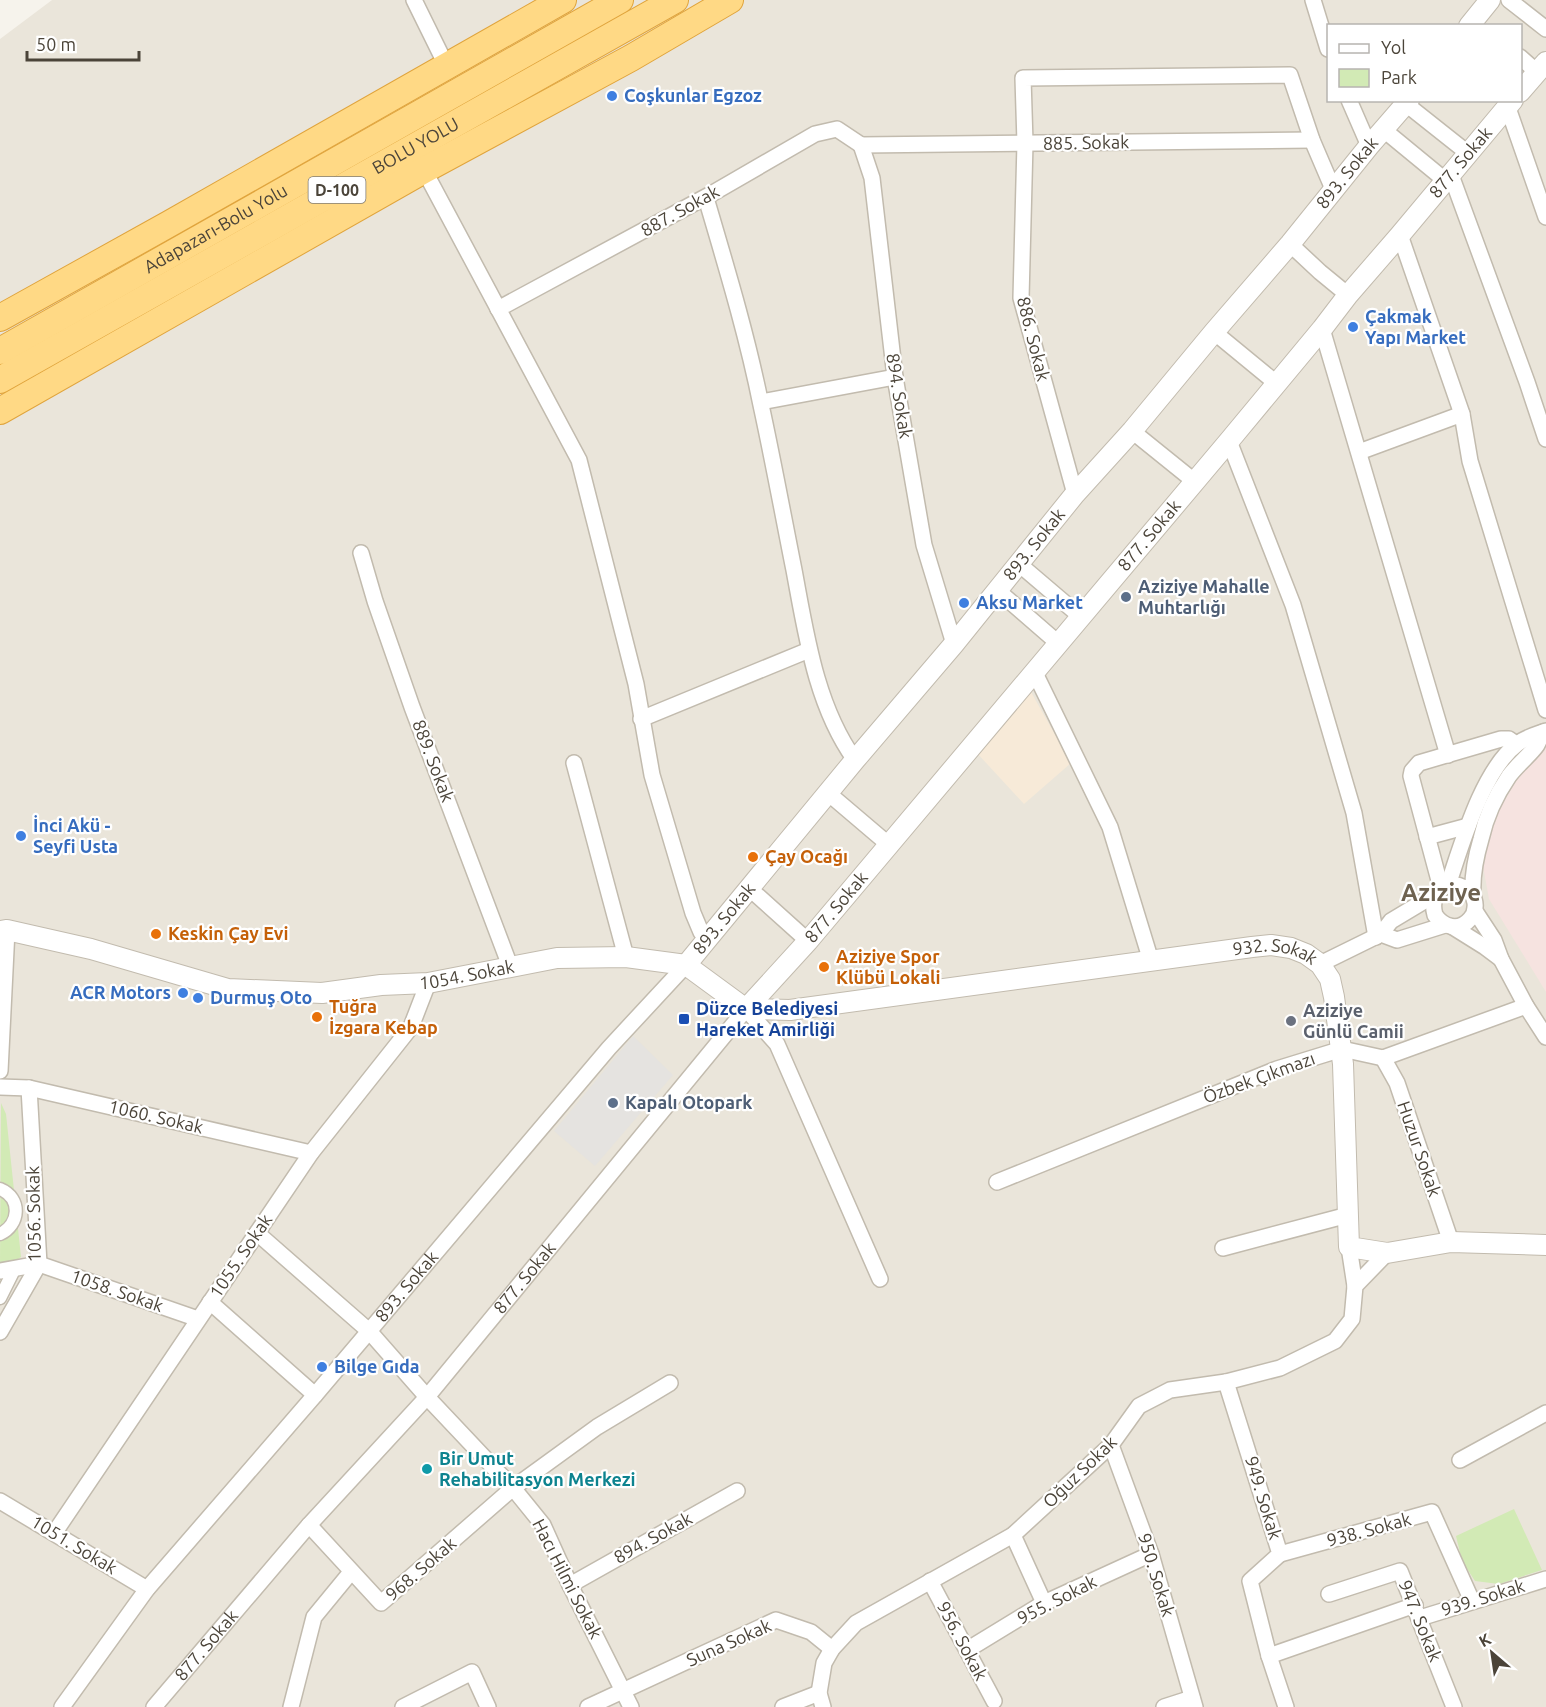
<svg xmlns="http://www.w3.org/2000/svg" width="1546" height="1707" viewBox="0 0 1546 1707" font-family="Ubuntu,sans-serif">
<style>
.residential{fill:#eae5da;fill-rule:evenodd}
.commercial{fill:#f7ead8}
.medical{fill:#f6e3e0}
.green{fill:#d2eab5}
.parking{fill:#e5e3e0}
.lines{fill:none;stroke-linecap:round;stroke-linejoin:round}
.pedestrian-casing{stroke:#c2bbae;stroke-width:15}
.minor-casing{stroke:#c2bbae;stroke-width:18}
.tertiary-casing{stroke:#c2bbae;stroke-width:22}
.trunk-casing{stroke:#e0a43c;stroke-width:28}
.pedestrian{stroke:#fff;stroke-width:12}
.minor{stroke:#fff;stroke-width:15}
.tertiary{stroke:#fff;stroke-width:20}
.trunk{stroke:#ffd985;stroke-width:26}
.shop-dot{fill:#3f7fe0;stroke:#fff;stroke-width:2}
.service-dot{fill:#5c6f8a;stroke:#fff;stroke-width:2}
.food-dot{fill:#e8710a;stroke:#fff;stroke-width:2}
.transit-dot{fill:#1a4fb4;stroke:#fff;stroke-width:2}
.worship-dot{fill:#6b7280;stroke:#fff;stroke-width:2}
.culture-dot{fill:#0f9aa8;stroke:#fff;stroke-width:2}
.labels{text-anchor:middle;stroke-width:4.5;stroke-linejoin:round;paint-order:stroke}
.shield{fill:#fff;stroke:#817c74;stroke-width:1.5}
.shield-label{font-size:16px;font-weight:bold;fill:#4b4439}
.shop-label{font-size:18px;font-weight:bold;fill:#366cbe;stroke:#fff;text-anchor:start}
.street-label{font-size:18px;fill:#4b4439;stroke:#fff}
.service-label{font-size:18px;font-weight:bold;fill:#4e5e75;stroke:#fff;text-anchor:start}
.food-label{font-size:18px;font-weight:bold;fill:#c56008;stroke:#fff;text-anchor:start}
.transit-label{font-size:18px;font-weight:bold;fill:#164399;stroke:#fff;text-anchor:start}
.worship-label{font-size:18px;font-weight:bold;fill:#5b616d;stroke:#fff;text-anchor:start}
.culture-label{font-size:18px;font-weight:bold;fill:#0d838f;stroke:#fff;text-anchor:start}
.district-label{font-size:24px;font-weight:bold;fill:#6e6250;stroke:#fff}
</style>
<rect width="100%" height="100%" fill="#f6f3ec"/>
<path class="residential" d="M 52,0 L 1546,0 L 1546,1707 L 0,1707 L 0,39 ZM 1328,26 L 1520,26 L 1520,100 L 1328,100 Z"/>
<path class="commercial" d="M 1031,692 L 1071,763 L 1024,804 L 976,752 Z"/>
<path class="medical" d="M 1546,747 L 1546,992 L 1489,899 L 1482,861 L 1499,810 L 1533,752 Z"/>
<path class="green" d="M 1,1103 L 6,1114 L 21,1257 L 12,1263 L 0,1263 Z
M 1514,1509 L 1542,1570 L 1499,1584 L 1475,1581 L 1462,1561 L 1456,1536 Z"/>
<path class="parking" d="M 633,1036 L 673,1075 L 595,1166 L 554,1131 Z"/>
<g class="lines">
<defs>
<path id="pedestrian" d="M 0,1189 C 22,1198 20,1225 0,1234
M 0,1298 L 15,1268"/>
<g id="minor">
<path d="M 414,0 L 447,67"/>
<path d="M 1313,0 L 1328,49"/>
<path d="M 1509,0 L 1546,29"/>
<path d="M 1520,57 L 1537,72"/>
<path d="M 1349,100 L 1369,146"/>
<path d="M 1406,104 L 1469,154"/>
<path d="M 1508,108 L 1546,217"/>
<path d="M 1384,130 L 1446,181"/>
<path d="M 861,145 L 872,178 L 895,377 L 924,545 L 954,644"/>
<path d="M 861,145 L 1312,140"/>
<path d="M 424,170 L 579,460 L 636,684 L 652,775 L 693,913 L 701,932 L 707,939"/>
<path d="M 1451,175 L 1527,382 L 1546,439"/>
<path d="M 706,198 C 726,266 747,335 761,405 C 773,460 783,515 794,570 C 806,634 816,706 855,760"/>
<path d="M 1400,235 L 1462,414 L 1470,461 L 1546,710"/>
<path d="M 1290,244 L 1320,272 L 1348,295"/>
<path d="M 498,309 L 713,193 L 815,134 L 837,129 L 861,145"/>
<path d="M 1322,329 L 1448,755"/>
<path d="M 1214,332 L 1276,383"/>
<path d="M 761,402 L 895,377"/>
<path d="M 1132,431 L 1194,481"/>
<path d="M 1229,441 L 1293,605 L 1354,813 L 1376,937"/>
<path d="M 1359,452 L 1462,414"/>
<path d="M 1075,494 L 1021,298 L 1025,143 L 1023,78 L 1290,75 L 1312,140 L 1333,189"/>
<path d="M 361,553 L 375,601 L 412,707 L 510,966"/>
<path d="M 1019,564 L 1080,616"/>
<path d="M 997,590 L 1058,643"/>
<path d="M 1034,671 L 1110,827 L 1151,961"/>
<path d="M 641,719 L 809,650"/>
<path d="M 574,763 L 626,957"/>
<path d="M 828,793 L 888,844"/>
<path d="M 1427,837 L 1468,826"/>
<path d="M 1448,885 C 1462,844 1482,771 1517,744 C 1526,737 1535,735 1546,731"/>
<path d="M 749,888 L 808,941"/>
<path d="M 1441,888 L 1411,776 L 1412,771 L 1419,763 L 1501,739 L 1509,739 L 1516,744"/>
<path d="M 1473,896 C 1456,873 1427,888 1435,915 C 1443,927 1459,932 1470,919 C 1473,916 1475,912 1475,907 C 1476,902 1473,898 1473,894 C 1472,876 1476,856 1481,839 C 1486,816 1496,795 1509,776 C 1517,765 1530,755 1537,745 C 1539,741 1541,736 1543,732"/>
<path d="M 1475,911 L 1494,940 L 1501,959 L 1526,1006 L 1546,1037"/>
<path d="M 1453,927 L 1485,947 L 1501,959"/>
<path d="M 1381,934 L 1397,940 L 1445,925"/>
<path d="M 1320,964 L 1381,934 L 1391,921 L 1436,894"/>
<path d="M 1383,1058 L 1397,1083 L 1451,1242"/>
<path d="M 0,1071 L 7,930"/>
<path d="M 0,1087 L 29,1088 L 311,1153"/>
<path d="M 997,1182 L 1277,1069 L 1342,1049 L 1383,1058 L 1526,1006"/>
<path d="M 257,1233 L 369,1331 L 427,1397 L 513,1488 L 543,1525 L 570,1585 L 631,1707"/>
<path d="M 1349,1247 L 1355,1286"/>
<path d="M 1223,1248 L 1348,1215"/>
<path d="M 0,1271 L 39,1264 L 198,1319"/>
<path d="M 210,1302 L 315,1395"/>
<path d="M 0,1332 L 39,1264 L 29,1088"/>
<path d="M 1226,1382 L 1280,1554 L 1250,1581 L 1269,1656 L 1286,1707"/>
<path d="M 1111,1445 L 1151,1554 L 1195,1707"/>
<path d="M 1460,1460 L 1546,1413"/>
<path d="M 0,1501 L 147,1589"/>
<path d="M 309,1525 L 381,1603 L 513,1488 L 597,1427 L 670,1383"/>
<path d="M 55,1532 L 311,1153 L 411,1027 L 428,983"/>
<path d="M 1013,1535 L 1044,1603"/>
<path d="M 1280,1554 L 1432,1512 L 1472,1601"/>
<path d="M 930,1581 L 994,1701"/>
<path d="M 570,1585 L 737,1491"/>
<path d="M 1329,1594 L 1400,1571 L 1454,1707"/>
<path d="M 1420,1618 L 1546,1579"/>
<path d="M 967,1650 L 1044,1603 L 1151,1554"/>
<path d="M 1269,1656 L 1415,1605"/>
<path id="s1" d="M 62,1707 L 147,1589 L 315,1395 L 609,1048 L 686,965"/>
<path id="s2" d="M 154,1707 L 309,1525 L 427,1397 L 746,1009 L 777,1044 L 880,1279"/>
<path d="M 291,1707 L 314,1617 L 351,1572"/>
<path d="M 403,1707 L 472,1672 L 488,1707"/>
<path d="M 588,1707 L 776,1620 L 811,1632 L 832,1649"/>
<path d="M 783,1707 L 819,1693"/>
<path d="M 823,1707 L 819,1693 L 824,1663 L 832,1649 L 856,1623 L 1013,1535 L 1111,1445 L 1139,1406 L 1170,1390 L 1226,1382 L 1280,1368 L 1335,1341 L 1352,1319 L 1355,1286 L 1387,1253"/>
<path d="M 1164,1707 L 1192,1698"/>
</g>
<g id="tertiary">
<path d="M 1469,26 L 1490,0"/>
<path d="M 1520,92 L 1546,62"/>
<path id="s3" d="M 0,931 L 7,930 L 91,949 L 228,989 L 322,993 L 381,985 L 428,983 L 557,958 L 626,957 L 686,965 L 746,1009"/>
<path id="s4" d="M 686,965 L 855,760 L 954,644 L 1075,494 L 1132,431 L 1214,332 L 1290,244 L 1369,146 L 1409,100"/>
<path id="s5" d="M 746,1009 L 808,941 L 1229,441 L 1322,329 L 1348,295 L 1400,235 L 1513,100"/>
<path id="s6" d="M 746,1009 L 790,1010 L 1252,947 L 1271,945 L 1291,948 L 1306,954 L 1320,964 L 1330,979 L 1334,997 L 1343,1064 L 1349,1247 L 1387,1253 L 1451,1242 L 1546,1245"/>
</g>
<g id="trunk">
<path d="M 0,318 L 169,224 L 563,0"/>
<path id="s7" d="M 0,351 L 620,0"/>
<path id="s8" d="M 0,380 L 675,0"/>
<path d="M 0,411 L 424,170 L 631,58 L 730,0"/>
</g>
</defs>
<use href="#pedestrian" class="pedestrian-casing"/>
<use href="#minor" class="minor-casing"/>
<use href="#tertiary" class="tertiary-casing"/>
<use href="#trunk" class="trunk-casing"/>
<use href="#pedestrian" class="pedestrian"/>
<use href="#minor" class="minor"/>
<use href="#tertiary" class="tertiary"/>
<use href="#trunk" class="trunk"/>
</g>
<g class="shop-dot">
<circle cx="612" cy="96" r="6"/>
<circle cx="1353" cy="327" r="6"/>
<circle cx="964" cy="603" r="6"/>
<circle cx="21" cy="836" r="6"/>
<circle cx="183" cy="993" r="6"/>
<circle cx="198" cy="998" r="6"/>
<circle cx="322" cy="1367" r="6"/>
</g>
<g class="service-dot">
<circle cx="1126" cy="597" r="6"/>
<circle cx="613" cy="1103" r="6"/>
</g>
<g class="food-dot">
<circle cx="753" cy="857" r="6"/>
<circle cx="156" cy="934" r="6"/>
<circle cx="824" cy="967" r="6"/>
<circle cx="317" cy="1017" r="6"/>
</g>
<rect class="transit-dot" x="678" y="1013" width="12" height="12" rx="3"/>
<circle class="worship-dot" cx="1291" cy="1021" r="6"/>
<circle class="culture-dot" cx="427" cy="1469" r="6"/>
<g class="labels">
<rect class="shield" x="308.5" y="177" width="57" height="26" rx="4.5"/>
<g class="shield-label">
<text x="337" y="196">D-100</text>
</g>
<g class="shop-label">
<text x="624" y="102">Coşkunlar Egzoz</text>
<text x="1365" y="323">Çakmak<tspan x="1365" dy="21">Yapı Market</tspan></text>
<text x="976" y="609">Aksu Market</text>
<text x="33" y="832">İnci Akü -<tspan x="33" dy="21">Seyfi Usta</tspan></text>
<text x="171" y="999" text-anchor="end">ACR Motors</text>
<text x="210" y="1004">Durmuş Oto</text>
<text x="334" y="1373">Bilge Gıda</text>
</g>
<g class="street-label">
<text transform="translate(1086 143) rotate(-1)" y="6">885. Sokak</text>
<text dy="6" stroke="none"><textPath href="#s8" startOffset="477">BOLU YOLU</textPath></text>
<text dy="6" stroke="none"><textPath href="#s5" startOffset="1108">877. Sokak</textPath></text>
<text dy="6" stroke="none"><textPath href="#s4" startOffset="1032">893. Sokak</textPath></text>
<text transform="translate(680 211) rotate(-29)" y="6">887. Sokak</text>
<text dy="6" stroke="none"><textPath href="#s7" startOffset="248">Adapazarı-Bolu Yolu</textPath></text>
<text transform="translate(1033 339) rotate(76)" y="6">886. Sokak</text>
<text transform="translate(899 396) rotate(81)" y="6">894. Sokak</text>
<text dy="6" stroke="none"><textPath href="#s5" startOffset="622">877. Sokak</textPath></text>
<text dy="6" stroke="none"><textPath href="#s4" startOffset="546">893. Sokak</textPath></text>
<text transform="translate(433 761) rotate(69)" y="6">889. Sokak</text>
<text dy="6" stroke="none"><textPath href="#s5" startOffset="136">877. Sokak</textPath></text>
<text dy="6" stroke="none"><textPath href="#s4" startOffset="60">893. Sokak</textPath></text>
<text dy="6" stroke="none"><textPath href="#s6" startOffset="534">932. Sokak</textPath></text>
<text dy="6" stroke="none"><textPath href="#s3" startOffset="476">1054. Sokak</textPath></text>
<text transform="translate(1259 1078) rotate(-20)" y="6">Özbek Çıkmazı</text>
<text transform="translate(156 1117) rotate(13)" y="6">1060. Sokak</text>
<text transform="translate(1419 1149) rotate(71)" y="6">Huzur Sokak</text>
<text transform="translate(34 1214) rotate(-91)" y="6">1056. Sokak</text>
<text transform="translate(241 1256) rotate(-56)" y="6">1055. Sokak</text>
<text dy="6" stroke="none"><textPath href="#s2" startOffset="567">877. Sokak</textPath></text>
<text dy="6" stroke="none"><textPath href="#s1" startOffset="544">893. Sokak</textPath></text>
<text transform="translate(117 1291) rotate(19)" y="6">1058. Sokak</text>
<text transform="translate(1080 1472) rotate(-44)" y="6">Oğuz Sokak</text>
<text transform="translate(1263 1498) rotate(73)" y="6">949. Sokak</text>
<text transform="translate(1369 1530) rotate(-15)" y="6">938. Sokak</text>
<text transform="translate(653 1538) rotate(-29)" y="6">894. Sokak</text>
<text transform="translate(74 1545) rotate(31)" y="6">1051. Sokak</text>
<text transform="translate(421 1569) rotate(-41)" y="6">968. Sokak</text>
<text transform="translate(1156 1575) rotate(73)" y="6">950. Sokak</text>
<text transform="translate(567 1579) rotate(63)" y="6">Hacı Hilmi Sokak</text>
<text transform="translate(1483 1598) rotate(-17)" y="6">939. Sokak</text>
<text transform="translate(1057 1600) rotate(-27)" y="6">955. Sokak</text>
<text transform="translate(1420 1621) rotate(68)" y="6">947. Sokak</text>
<text transform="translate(962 1641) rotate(62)" y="6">956. Sokak</text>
<text transform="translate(729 1643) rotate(-24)" y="6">Suna Sokak</text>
<text dy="6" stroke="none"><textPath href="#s2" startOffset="81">877. Sokak</textPath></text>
</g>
<g class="service-label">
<text x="1138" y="593">Aziziye Mahalle<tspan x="1138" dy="21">Muhtarlığı</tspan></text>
<text x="625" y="1109">Kapalı Otopark</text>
</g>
<g class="food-label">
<text x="765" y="863">Çay Ocağı</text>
<text x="168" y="940">Keskin Çay Evi</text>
<text x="836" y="963">Aziziye Spor<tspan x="836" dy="21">Klübü Lokali</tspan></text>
<text x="329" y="1013">Tuğra<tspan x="329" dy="21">İzgara Kebap</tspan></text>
</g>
<g class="transit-label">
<text x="696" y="1015">Düzce Belediyesi<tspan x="696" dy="21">Hareket Amirliği</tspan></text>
</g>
<g class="worship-label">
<text x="1303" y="1017">Aziziye<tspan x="1303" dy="21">Günlü Camii</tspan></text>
</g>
<g class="culture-label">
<text x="439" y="1465">Bir Umut<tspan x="439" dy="21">Rehabilitasyon Merkezi</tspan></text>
</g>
<g class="district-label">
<text x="1441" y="901">Aziziye</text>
</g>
</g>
<rect x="1327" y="24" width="195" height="78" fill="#ffffff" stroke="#b7b4b0" stroke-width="1.5"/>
<rect x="1339" y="44" width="30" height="9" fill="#ffffff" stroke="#b7b4b0" stroke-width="1.5"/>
<text x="1381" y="54" font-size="18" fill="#4b4439">Yol</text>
<rect x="1339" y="69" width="30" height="18" fill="#d2eab5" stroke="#b7b4b0" stroke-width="1.5"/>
<text x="1381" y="84" font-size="18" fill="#4b4439">Park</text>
<g transform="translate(1492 1653) rotate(331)" stroke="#ffffff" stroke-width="4.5" paint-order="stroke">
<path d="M0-4.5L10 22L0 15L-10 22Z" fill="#4b4439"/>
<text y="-9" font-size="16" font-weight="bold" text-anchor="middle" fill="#4b4439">K</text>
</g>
<path d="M27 51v9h112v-9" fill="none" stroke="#4b4439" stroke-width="3"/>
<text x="36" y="51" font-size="18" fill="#4b4439" stroke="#ffffff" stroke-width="4.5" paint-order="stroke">50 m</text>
</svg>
